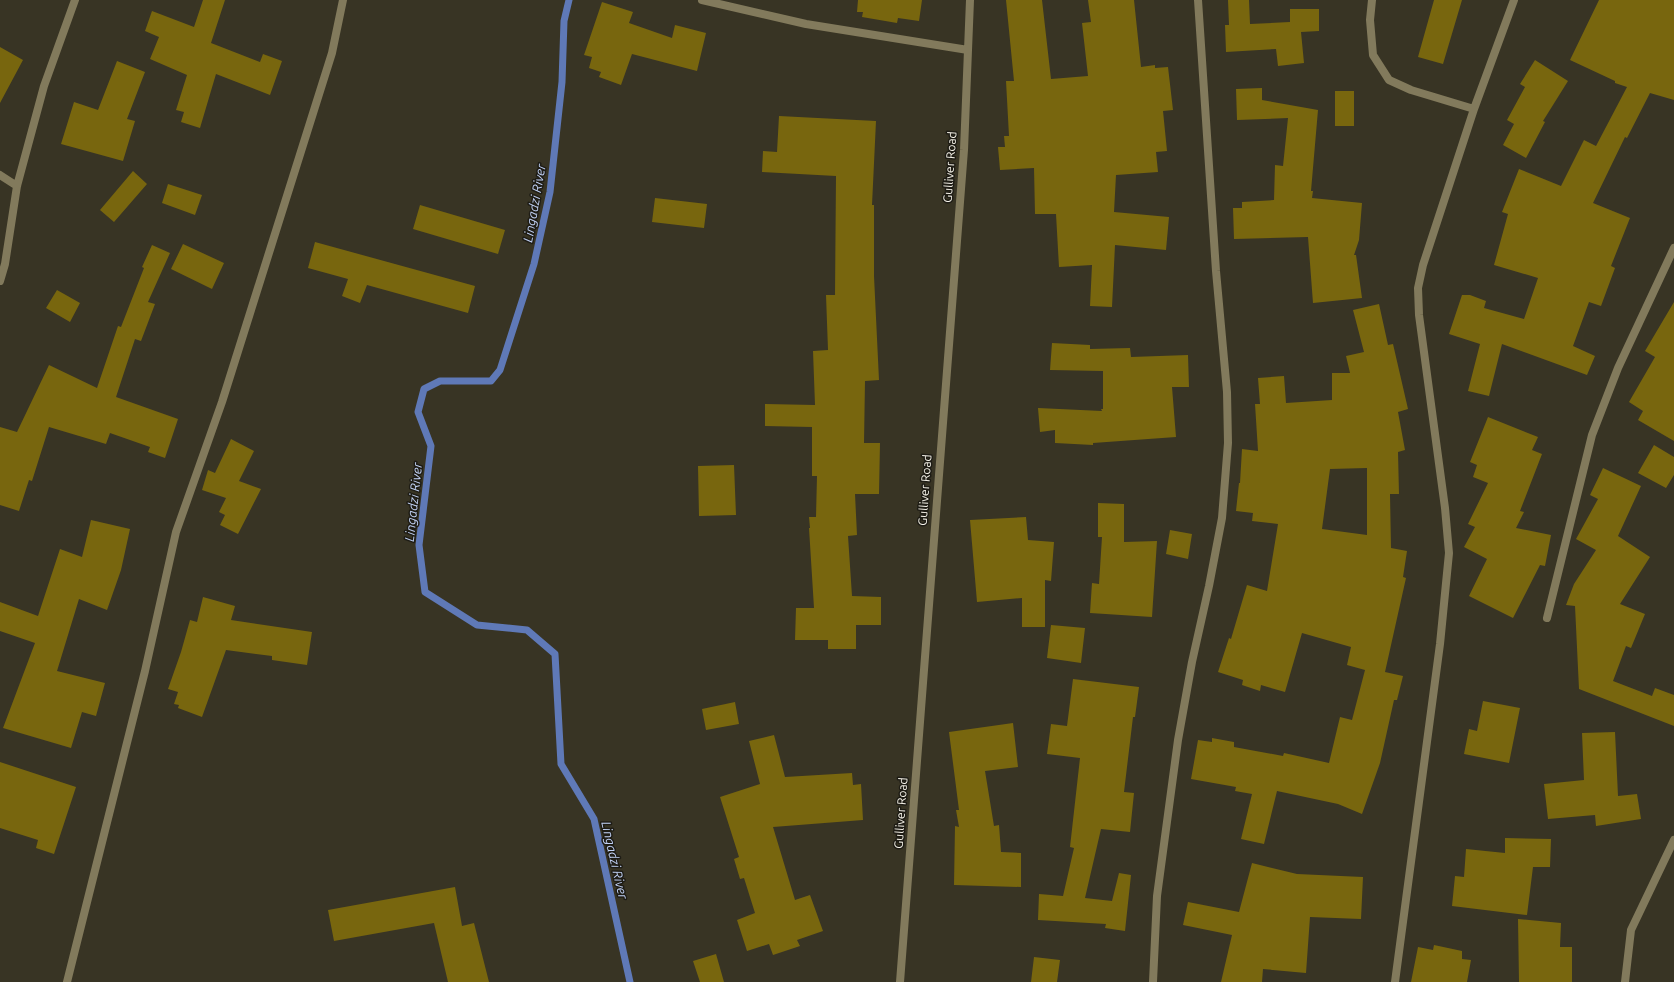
<svg xmlns="http://www.w3.org/2000/svg" width="1674" height="982" viewBox="0 0 1674 982" font-family="Ubuntu,sans-serif">
<style>
.lines{fill:none;stroke-linecap:round;stroke-linejoin:round}
.stream{stroke:#5f79b7;stroke-width:7}
.building{fill:#78660e;fill-rule:evenodd}
.street{stroke:#827a5c;stroke-width:8}
.labels{text-anchor:middle;stroke-width:3;stroke-linejoin:round;paint-order:stroke}
.street-label{font-size:12px;fill:#f7f4ea;stroke:#1e1c15}
.water-label{font-size:13px;font-style:italic;fill:#c2d2f5;stroke:#1e1c15}
</style>
<rect width="100%" height="100%" fill="#383424"/>
<g class="lines">
<path class="stream" d="M 569,0 L 564,21 L 562,82 L 550,192 L 534,264 L 500,370 L 491,381 L 440,381 L 424,389 L 418,412 L 431,446 L 419,545 L 425,592 L 477,625 L 527,630 L 555,654 L 561,764 L 594,819 L 630,982"/>
</g>
<path class="building" d="M 203,0 L 225,0 L 211,43 L 260,62 L 263,54 L 282,61 L 270,95 L 216,74 L 200,128 L 181,122 L 184,112 L 176,110 L 187,75 L 150,59 L 159,37 L 145,31 L 152,11 L 194,27 Z
M 858,0 L 922,0 L 919,21 L 898,18 L 897,23 L 862,17 L 863,12 L 857,12 Z
M 1006,0 L 1042,0 L 1051,79 L 1088,76 L 1082,23 L 1091,22 L 1088,0 L 1134,0 L 1141,67 L 1155,65 L 1155,68 L 1168,67 L 1173,110 L 1163,111 L 1167,151 L 1156,152 L 1158,172 L 1116,175 L 1114,212 L 1169,217 L 1166,250 L 1115,245 L 1112,307 L 1090,306 L 1092,265 L 1059,267 L 1056,214 L 1035,214 L 1034,168 L 1000,170 L 998,147 L 1005,147 L 1004,136 L 1009,136 L 1006,81 L 1014,81 Z
M 1228,0 L 1249,0 L 1250,24 L 1290,22 L 1290,9 L 1319,9 L 1319,31 L 1301,32 L 1304,63 L 1278,66 L 1276,49 L 1226,52 L 1225,25 L 1229,25 Z
M 1434,0 L 1462,0 L 1443,64 L 1418,57 Z
M 1599,0 L 1674,0 L 1674,100 L 1650,93 L 1627,138 L 1625,137 L 1593,203 L 1630,218 L 1611,266 L 1615,268 L 1601,306 L 1589,302 L 1573,346 L 1595,356 L 1587,375 L 1502,344 L 1489,396 L 1468,391 L 1480,344 L 1449,334 L 1462,295 L 1470,295 L 1486,301 L 1484,308 L 1524,319 L 1538,278 L 1494,265 L 1508,214 L 1502,212 L 1519,169 L 1561,186 L 1584,140 L 1596,146 L 1627,87 L 1615,83 L 1615,81 L 1570,60 Z
M 602,2 L 633,12 L 629,23 L 672,38 L 675,25 L 706,33 L 697,71 L 632,54 L 621,85 L 599,77 L 601,72 L 589,68 L 592,57 L 584,55 Z
M 0,47 L 23,60 L 0,103 Z
M 1535,60 L 1568,81 L 1543,121 L 1545,122 L 1526,158 L 1503,145 L 1514,124 L 1507,120 L 1525,87 L 1520,84 Z
M 117,61 L 145,72 L 127,119 L 135,121 L 123,161 L 61,144 L 74,102 L 98,110 Z
M 1262,88 L 1262,100 L 1318,110 L 1311,191 L 1313,191 L 1312,198 L 1362,203 L 1359,240 L 1354,255 L 1356,255 L 1362,298 L 1313,303 L 1308,237 L 1234,239 L 1233,208 L 1242,208 L 1242,202 L 1274,200 L 1275,165 L 1283,166 L 1288,118 L 1237,120 L 1236,89 Z
M 1335,91 L 1354,91 L 1354,126 L 1335,126 Z
M 779,116 L 876,121 L 872,205 L 874,205 L 874,276 L 879,380 L 865,381 L 864,443 L 880,443 L 879,494 L 855,494 L 857,535 L 848,536 L 852,596 L 881,597 L 881,625 L 856,625 L 856,649 L 828,649 L 828,640 L 795,640 L 796,608 L 814,608 L 809,528 L 810,528 L 809,517 L 816,517 L 817,476 L 812,476 L 812,427 L 765,426 L 765,404 L 815,405 L 813,351 L 828,350 L 826,295 L 835,295 L 836,176 L 762,172 L 763,151 L 777,152 Z
M 133,171 L 147,184 L 114,222 L 100,210 Z
M 168,184 L 202,195 L 195,215 L 162,203 Z
M 655,198 L 707,204 L 704,228 L 652,222 Z
M 420,205 L 505,230 L 498,254 L 413,229 Z
M 315,242 L 475,286 L 468,313 L 367,285 L 360,303 L 342,296 L 348,279 L 308,268 Z
M 183,244 L 224,263 L 212,289 L 171,269 Z
M 152,245 L 170,253 L 148,302 L 155,304 L 141,341 L 135,339 L 116,397 L 178,419 L 165,458 L 148,452 L 150,447 L 110,433 L 106,444 L 49,427 L 32,481 L 29,480 L 19,511 L 0,505 L 0,427 L 17,432 L 49,365 L 97,388 L 118,326 L 121,327 L 144,268 L 142,267 Z
M 57,290 L 80,303 L 70,322 L 46,308 Z
M 1674,302 L 1674,441 L 1638,420 L 1643,411 L 1629,402 L 1655,357 L 1645,351 Z
M 1379,304 L 1388,345 L 1393,344 L 1408,409 L 1398,412 L 1405,450 L 1398,452 L 1399,494 L 1390,494 L 1391,548 L 1407,551 L 1403,577 L 1406,578 L 1385,672 L 1403,676 L 1397,700 L 1394,700 L 1380,763 L 1362,814 L 1338,804 L 1277,791 L 1264,844 L 1241,839 L 1252,794 L 1235,791 L 1236,787 L 1191,779 L 1198,740 L 1212,742 L 1212,738 L 1234,742 L 1234,747 L 1283,756 L 1284,753 L 1329,763 L 1340,717 L 1352,720 L 1365,670 L 1347,665 L 1351,647 L 1302,633 L 1285,692 L 1261,685 L 1260,691 L 1242,685 L 1243,680 L 1218,672 L 1229,638 L 1231,639 L 1247,585 L 1267,591 L 1278,524 L 1252,521 L 1253,513 L 1236,511 L 1239,483 L 1240,483 L 1242,449 L 1258,451 L 1255,404 L 1260,404 L 1258,378 L 1284,376 L 1286,403 L 1332,400 L 1332,373 L 1350,373 L 1346,356 L 1364,352 L 1353,310 ZM 1367,468 L 1367,535 L 1322,529 L 1330,469 Z
M 1052,343 L 1090,345 L 1090,349 L 1130,348 L 1131,357 L 1188,355 L 1189,387 L 1172,387 L 1176,437 L 1093,443 L 1093,445 L 1055,443 L 1055,430 L 1040,432 L 1038,408 L 1102,411 L 1101,409 L 1103,409 L 1103,371 L 1050,370 Z
M 1488,417 L 1538,437 L 1532,450 L 1542,454 L 1520,511 L 1524,512 L 1516,528 L 1551,535 L 1545,566 L 1540,565 L 1513,618 L 1469,596 L 1487,559 L 1464,547 L 1475,527 L 1468,524 L 1488,483 L 1473,477 L 1477,465 L 1470,462 Z
M 231,439 L 254,451 L 239,481 L 261,489 L 238,534 L 220,525 L 225,515 L 219,512 L 226,498 L 202,490 L 208,470 L 215,473 Z
M 1654,445 L 1674,457 L 1674,475 L 1666,488 L 1638,473 Z
M 734,465 L 736,515 L 699,516 L 698,466 Z
M 1603,468 L 1641,486 L 1618,536 L 1650,557 L 1620,604 L 1645,614 L 1631,648 L 1626,646 L 1613,681 L 1652,696 L 1655,688 L 1674,695 L 1674,726 L 1579,689 L 1575,606 L 1566,605 L 1574,584 L 1596,550 L 1576,539 L 1598,499 L 1590,495 Z
M 1098,503 L 1124,504 L 1124,542 L 1157,541 L 1152,617 L 1090,613 L 1092,583 L 1099,584 L 1102,537 L 1098,537 Z
M 1026,517 L 1028,540 L 1054,542 L 1051,581 L 1045,580 L 1045,627 L 1022,627 L 1022,598 L 977,602 L 970,520 Z
M 91,520 L 130,529 L 121,570 L 107,610 L 79,599 L 57,671 L 105,683 L 96,716 L 82,712 L 71,748 L 3,728 L 35,643 L 0,631 L 0,602 L 38,616 L 60,549 L 82,557 Z
M 1170,530 L 1192,534 L 1188,559 L 1166,554 Z
M 203,597 L 235,606 L 231,620 L 312,632 L 307,665 L 272,660 L 272,656 L 226,650 L 202,717 L 178,708 L 179,705 L 174,704 L 178,692 L 168,689 L 181,652 L 190,620 L 197,622 Z
M 1051,625 L 1085,628 L 1081,663 L 1047,658 Z
M 1073,679 L 1139,687 L 1135,717 L 1133,717 L 1124,792 L 1134,793 L 1130,832 L 1101,829 L 1085,898 L 1112,901 L 1119,873 L 1131,875 L 1125,931 L 1105,928 L 1106,924 L 1038,920 L 1039,894 L 1063,896 L 1074,848 L 1070,847 L 1080,758 L 1047,754 L 1051,724 L 1067,726 Z
M 1483,701 L 1520,708 L 1509,763 L 1464,754 L 1469,729 L 1477,731 Z
M 735,702 L 739,724 L 706,730 L 702,709 Z
M 1013,723 L 1018,767 L 985,771 L 994,826 L 999,825 L 1001,852 L 1021,853 L 1021,887 L 954,885 L 955,826 L 959,827 L 956,810 L 959,810 L 949,732 Z
M 1615,732 L 1618,796 L 1637,794 L 1641,819 L 1596,826 L 1595,815 L 1548,819 L 1544,784 L 1584,780 L 1582,733 Z
M 774,735 L 785,777 L 852,773 L 853,785 L 861,784 L 863,820 L 773,827 L 795,900 L 810,895 L 823,931 L 797,940 L 800,946 L 773,955 L 769,944 L 747,951 L 737,920 L 755,913 L 744,878 L 740,879 L 734,859 L 739,857 L 720,797 L 760,784 L 749,741 Z
M 0,762 L 76,787 L 54,854 L 36,848 L 38,840 L 0,828 Z
M 1505,838 L 1551,839 L 1550,867 L 1533,867 L 1527,915 L 1452,906 L 1455,876 L 1464,877 L 1466,849 L 1505,853 Z
M 1252,863 L 1297,874 L 1363,877 L 1361,919 L 1310,917 L 1306,973 L 1263,969 L 1262,982 L 1221,982 L 1232,935 L 1183,925 L 1188,902 L 1239,912 Z
M 455,887 L 462,926 L 474,923 L 489,982 L 448,982 L 434,923 L 334,941 L 328,910 Z
M 1518,919 L 1561,923 L 1560,947 L 1572,947 L 1572,982 L 1519,982 Z
M 1434,945 L 1462,951 L 1462,959 L 1471,960 L 1467,982 L 1411,982 L 1418,947 L 1433,950 Z
M 716,954 L 724,982 L 700,982 L 693,961 Z
M 1034,957 L 1060,960 L 1057,982 L 1031,982 Z"/>
<g class="lines">
<path class="street" d="M 702,0 L 806,24 L 968,50
M 1372,0 L 1370,20 L 1373,55 L 1389,80 L 1411,90 L 1474,109
M 0,175 L 17,186
M 0,281 L 5,264 L 17,186 L 44,86 L 75,0
M 1547,618 L 1592,435 L 1618,368 L 1674,248
M 67,982 L 145,671 L 176,532 L 222,402 L 332,53 L 343,0
M 900,982 L 964,150 L 970,0
M 1153,982 L 1157,896 L 1178,740 L 1192,662 L 1209,586 L 1222,518 L 1228,443 L 1227,392 L 1216,271 L 1198,0
M 1395,982 L 1440,644 L 1449,553 L 1445,508 L 1419,315 L 1418,288 L 1423,265 L 1474,109 L 1514,0
M 1625,982 L 1631,930 L 1674,840"/>
</g>
<g class="labels">
<g class="street-label">
<text transform="translate(950 167) rotate(-86)" y="4">Gulliver Road</text>
<text transform="translate(925 490) rotate(-86)" y="4">Gulliver Road</text>
<text transform="translate(901 813) rotate(-86)" y="4">Gulliver Road</text>
</g>
<g class="water-label">
<text transform="translate(534 203) rotate(-80)" y="5">Lingadzi River</text>
<text transform="translate(413 502) rotate(-84)" y="5">Lingadzi River</text>
<text transform="translate(615 860) rotate(77)" y="5">Lingadzi River</text>
</g>
</g>
</svg>
